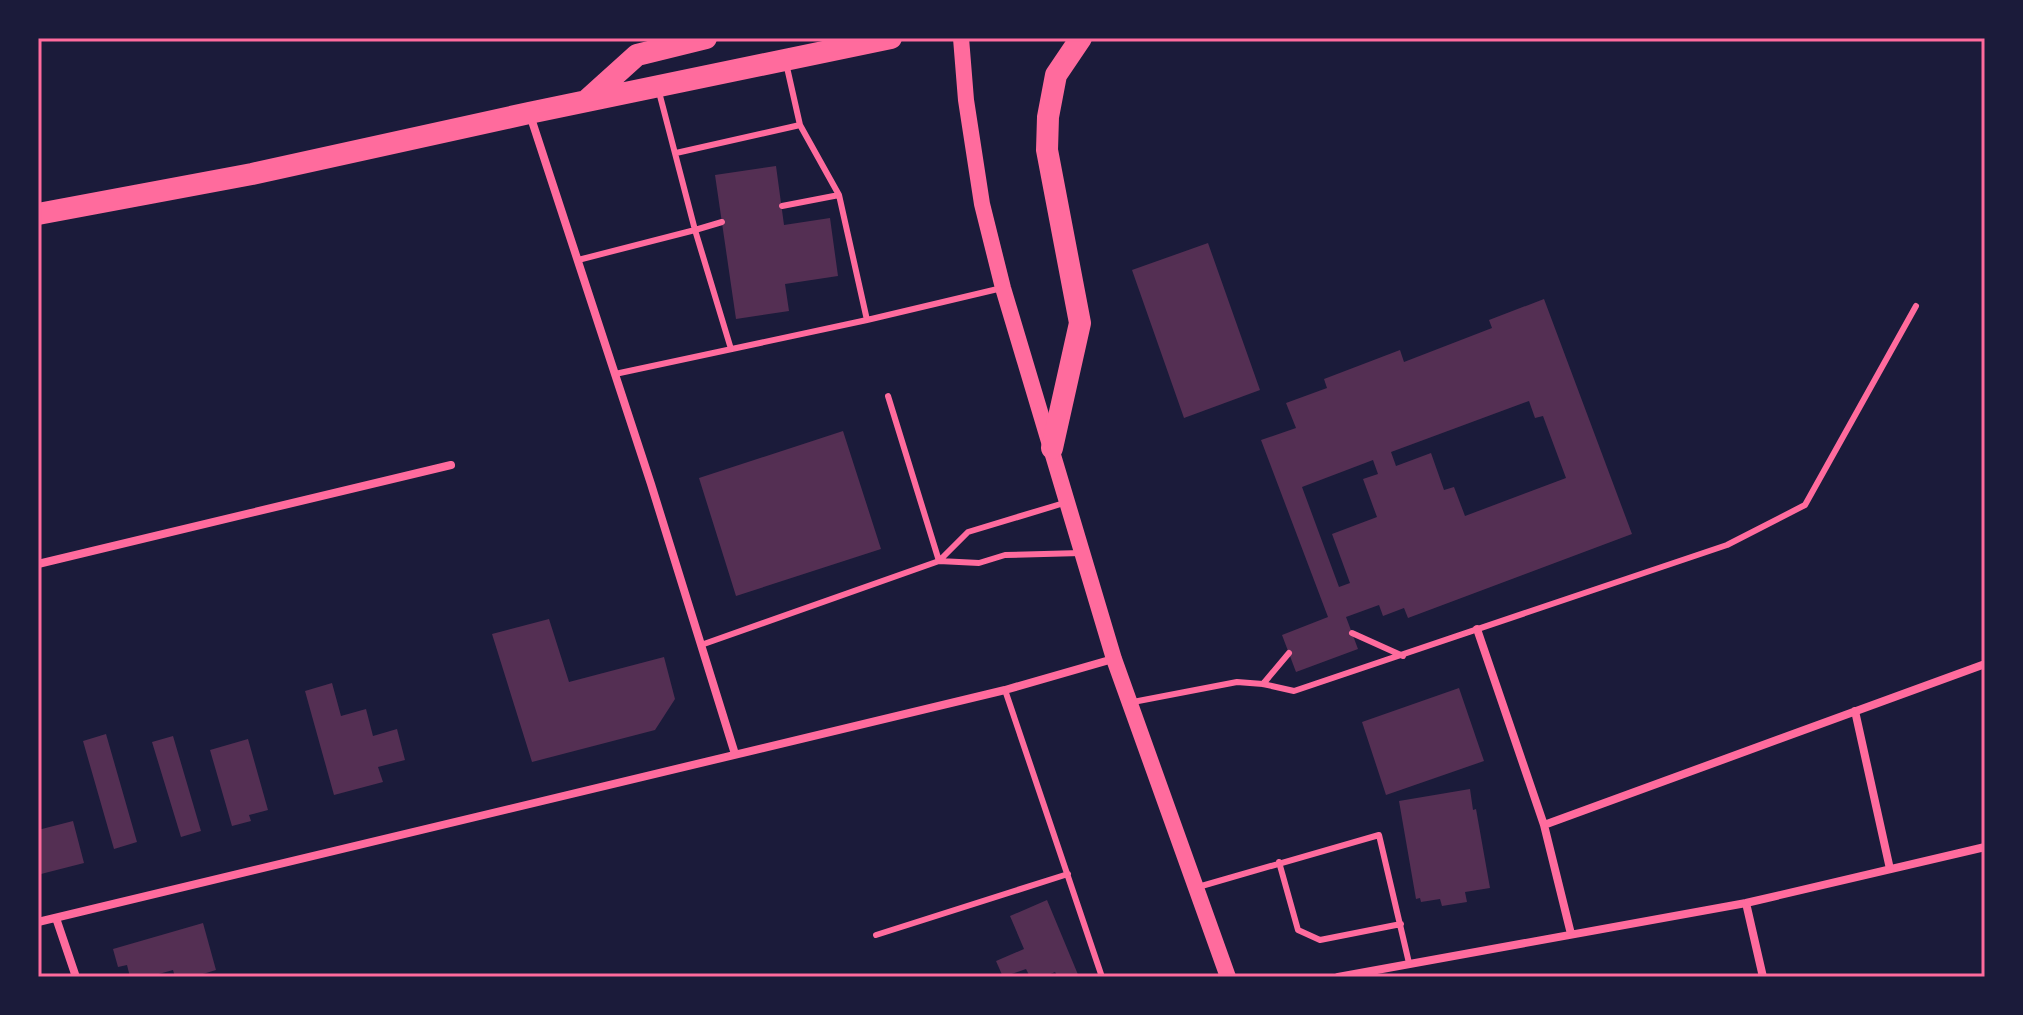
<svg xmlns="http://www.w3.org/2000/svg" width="2023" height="1015" viewBox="0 0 2023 1015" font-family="'PT Serif',serif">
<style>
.building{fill:#542f53;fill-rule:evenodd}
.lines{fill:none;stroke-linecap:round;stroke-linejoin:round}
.service{stroke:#ff6b9d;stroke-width:6}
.minor{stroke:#ff6b9d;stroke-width:8}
.secondary{stroke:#ff6b9d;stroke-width:16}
.trunk{stroke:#ff6b9d;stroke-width:22}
.neatline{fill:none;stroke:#ff6b9d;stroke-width:3}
</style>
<rect width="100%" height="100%" fill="#1b1b3a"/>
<path class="building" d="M 776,166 L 784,225 L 830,218 L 838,276 L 785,284 L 789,311 L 736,319 L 715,175 Z
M 1208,243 L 1260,390 L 1184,418 L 1132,270 Z
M 1544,299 L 1632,534 L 1408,618 L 1404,608 L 1383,616 L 1379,605 L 1346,617 L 1358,649 L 1296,672 L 1282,635 L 1328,617 L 1261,440 L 1296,428 L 1286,403 L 1327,388 L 1324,379 L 1400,350 L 1404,362 L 1492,328 L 1489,320 ZM 1529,401 L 1535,418 L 1543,416 L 1566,478 L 1465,516 L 1454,487 L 1444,490 L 1431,453 L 1396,466 L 1391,452 ZM 1373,460 L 1378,474 L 1363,479 L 1377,517 L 1332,534 L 1350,583 L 1339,587 L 1302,487 Z
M 843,431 L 881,549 L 736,596 L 699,478 Z
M 549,619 L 569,682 L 664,657 L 675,699 L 655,730 L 532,762 L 492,634 Z
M 332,683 L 341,716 L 366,709 L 373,736 L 397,729 L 405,760 L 378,767 L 383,782 L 334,795 L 305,691 Z
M 1459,688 L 1484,761 L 1386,795 L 1362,722 Z
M 106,734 L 137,842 L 114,849 L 83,741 Z
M 173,736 L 201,831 L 181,837 L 152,742 Z
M 248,739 L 268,810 L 249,815 L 251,821 L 232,826 L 210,750 Z
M 1470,789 L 1473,810 L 1476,809 L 1490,888 L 1465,892 L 1467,902 L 1442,906 L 1440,899 L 1421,902 L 1420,898 L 1416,899 L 1399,801 Z
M 73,821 L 84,863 L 41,874 L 38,861 L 38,830 Z
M 1047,900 L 1079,977 L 1058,977 L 1055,972 L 1043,977 L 1030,977 L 1026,969 L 1003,977 L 996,961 L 1024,949 L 1010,916 Z
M 203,923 L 216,970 L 193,977 L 175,977 L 173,970 L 148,977 L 130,977 L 127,965 L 118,967 L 113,949 Z"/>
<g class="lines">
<path class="service" d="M 786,63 L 800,125 L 839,195 L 867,320
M 676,153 L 800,125
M 782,206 L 839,195
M 722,222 L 695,230 L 731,349
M 578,260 L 695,230 L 659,92
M 615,374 L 867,320 L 1002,288
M 888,396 L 939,561
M 939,561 L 968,532 L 1064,503
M 1352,633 L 1403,656
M 701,645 L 939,561 L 979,563 L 1005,555 L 1081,553
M 1263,684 L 1289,653
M 1005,690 L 1102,977
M 1133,702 L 1237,682 L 1263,684 L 1294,691 L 1727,545 L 1805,505 L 1916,306
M 1279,862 L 1298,930 L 1320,940 L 1401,924
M 1198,887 L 1379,835 L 1409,963
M 876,935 L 1068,874"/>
<path class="minor" d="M 530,115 L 651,484 L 735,754
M 38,564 L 451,465
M 1477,629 L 1544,825 L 1571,934
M 1855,711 L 1890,869
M 1544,825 L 1985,664
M 1746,903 L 1763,977
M 56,918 L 76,977
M 38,922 L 1005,690 L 1113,659
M 1338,977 L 1746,903 L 1985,847"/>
<path class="secondary" d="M 961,38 L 966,100 L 982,204 L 1003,288 L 1114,659 L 1228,977"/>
<path class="trunk" d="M 586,101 L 637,55 L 706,38
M 38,214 L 252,174 L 529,113 L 891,38
M 1052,448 L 1080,323 L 1047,150 L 1048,117 L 1056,75 L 1081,38"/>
</g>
<rect width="2023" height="1015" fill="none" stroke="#1b1b3a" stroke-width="80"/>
<rect x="40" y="40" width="1943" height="935" class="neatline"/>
</svg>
